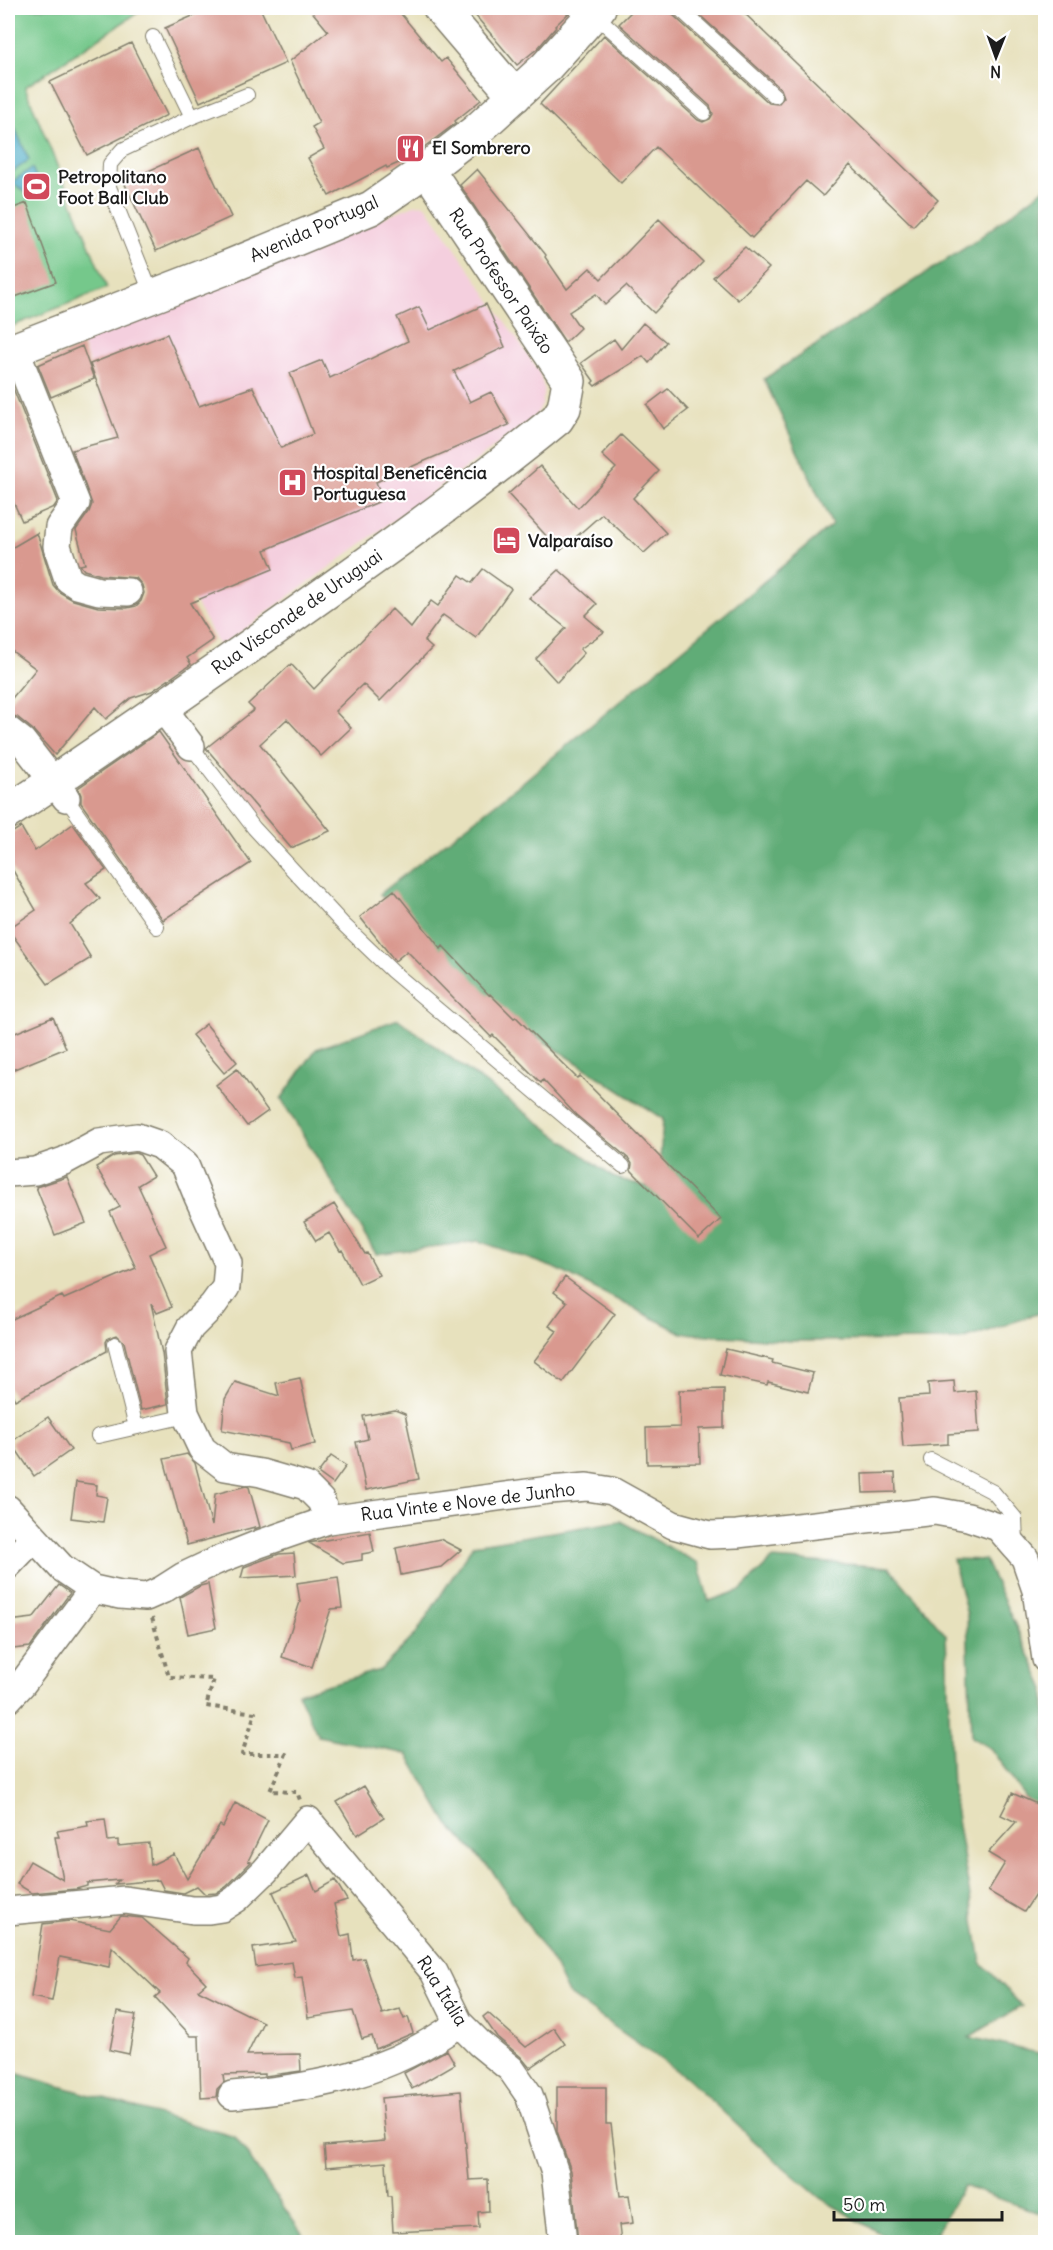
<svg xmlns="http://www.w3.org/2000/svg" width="1053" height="2250" viewBox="0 0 1053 2250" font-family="Delius,sans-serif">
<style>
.built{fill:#f4cfde}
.green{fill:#75c88b;stroke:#487254;stroke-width:1.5}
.forest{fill:#60ac77;stroke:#3e644a;stroke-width:1.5}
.water{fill:#44a9c4;stroke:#306270;stroke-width:1.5}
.building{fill:#d9998f}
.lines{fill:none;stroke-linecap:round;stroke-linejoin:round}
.service-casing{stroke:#827e6c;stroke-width:16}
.minor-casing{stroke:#827e6c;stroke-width:30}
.tertiary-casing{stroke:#827e6c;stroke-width:36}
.path{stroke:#827e6c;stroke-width:4;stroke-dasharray:4.5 4.5;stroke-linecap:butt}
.service{stroke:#fff;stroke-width:14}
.minor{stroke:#fff;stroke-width:27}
.tertiary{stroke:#fff;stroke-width:33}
.labels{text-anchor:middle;stroke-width:4.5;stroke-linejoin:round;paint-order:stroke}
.poi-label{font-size:18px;font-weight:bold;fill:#1c1c1c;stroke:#fff;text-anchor:start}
.street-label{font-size:18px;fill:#1c1c1c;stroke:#fff}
</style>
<rect width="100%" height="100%" fill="#fff"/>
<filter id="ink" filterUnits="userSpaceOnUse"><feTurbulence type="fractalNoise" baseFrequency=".0167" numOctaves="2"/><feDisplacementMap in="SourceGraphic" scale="12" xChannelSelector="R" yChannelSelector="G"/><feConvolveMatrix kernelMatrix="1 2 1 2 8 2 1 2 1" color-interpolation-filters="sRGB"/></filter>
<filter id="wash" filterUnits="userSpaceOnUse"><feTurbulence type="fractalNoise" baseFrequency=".008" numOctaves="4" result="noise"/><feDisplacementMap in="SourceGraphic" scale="24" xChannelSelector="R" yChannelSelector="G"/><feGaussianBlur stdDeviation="1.35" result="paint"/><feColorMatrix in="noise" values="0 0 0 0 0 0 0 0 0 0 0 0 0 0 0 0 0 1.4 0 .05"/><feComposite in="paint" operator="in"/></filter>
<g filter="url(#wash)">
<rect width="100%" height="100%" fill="#e7e1bd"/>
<path class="built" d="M 422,204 L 427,207 L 540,373 L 544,390 L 542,405 L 533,419 L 220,647 L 163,546 L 102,399 L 81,340 L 414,205 Z"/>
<path class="green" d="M 8,8 L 145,8 L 25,87 L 107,288 L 8,328 Z"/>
<path class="forest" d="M 1045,188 L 1045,1311 L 962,1340 L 790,1341 L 682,1333 L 557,1269 L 479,1241 L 376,1254 L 281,1099 L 316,1049 L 398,1019 L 613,1177 L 658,1190 L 663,1119 L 472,994 L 380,894 L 524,781 L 832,525 L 764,379 L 971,244 Z
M 620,1521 L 698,1563 L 709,1601 L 741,1590 L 772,1559 L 889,1567 L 946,1635 L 952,1789 L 981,1962 L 1022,2006 L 969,2037 L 1038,2053 L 1045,2049 L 1045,2215 L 963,2186 L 931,2242 L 894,2242 L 820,2198 L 767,2153 L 687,2078 L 568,1994 L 553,1963 L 493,1872 L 448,1824 L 407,1754 L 318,1736 L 298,1693 L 380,1670 L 415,1635 L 473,1545 Z
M 953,1559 L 985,1560 L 1045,1689 L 1045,1826 L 991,1749 L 971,1737 L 967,1615 Z
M 8,2071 L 235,2137 L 308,2242 L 8,2242 Z"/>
<path class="water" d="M 15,128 L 29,160 L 8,175 L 8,131 Z
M 32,168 L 42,190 L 32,198 L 12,182 Z"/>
<g id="blocks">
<path class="building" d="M 211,8 L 260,8 L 286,63 L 200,102 L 165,28 Z
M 309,8 L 396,8 L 441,62 L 446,58 L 481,100 L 455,121 L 456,123 L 408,159 L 387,168 L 386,166 L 329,196 L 308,158 L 324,149 L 312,127 L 319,123 L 290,61 L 328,31 Z
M 469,8 L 574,8 L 555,26 L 556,27 L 538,48 L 517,65 Z
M 635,8 L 670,8 L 673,15 L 769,103 L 778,104 L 784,97 L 781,89 L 692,8 L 739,8 L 938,200 L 913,226 L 850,165 L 823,196 L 806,181 L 752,238 L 656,147 L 621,183 L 540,104 L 604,35 L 698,120 L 703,122 L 710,119 L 713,114 L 710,106 L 619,24 Z
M 131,43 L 167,115 L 87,155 L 50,82 Z
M 199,148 L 231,217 L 156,251 L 124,182 Z
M 477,169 L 546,255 L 545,257 L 567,289 L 590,268 L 601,279 L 659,219 L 703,262 L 654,313 L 626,286 L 605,305 L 596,294 L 569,312 L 580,328 L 565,342 L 460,185 Z
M 27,203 L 56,282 L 15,297 L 8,276 L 8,210 Z
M 745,247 L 769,268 L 738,300 L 713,277 Z
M 486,304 L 505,347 L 454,371 L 470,402 L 491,392 L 509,425 L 376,482 L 383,500 L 265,550 L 273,569 L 190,603 L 213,640 L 187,658 L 191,664 L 152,691 L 131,698 L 106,719 L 95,707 L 55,755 L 32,729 L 17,717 L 8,715 L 8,703 L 36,669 L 8,648 L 8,550 L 37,533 L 53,585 L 59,592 L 73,600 L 98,607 L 127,608 L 136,606 L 141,601 L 144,593 L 142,585 L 136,578 L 101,575 L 84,570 L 80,565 L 85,564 L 76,530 L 89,512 L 92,504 L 72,450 L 118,438 L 90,364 L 167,334 L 199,406 L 253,387 L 281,448 L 313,434 L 290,373 L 322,360 L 330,378 L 408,341 L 397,317 L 419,307 L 430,330 Z
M 643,323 L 666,342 L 649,363 L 643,356 L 595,386 L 592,383 L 594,381 L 581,363 L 614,339 L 621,349 Z
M 82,346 L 94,379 L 51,397 L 38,365 Z
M 9,378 L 58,501 L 54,507 L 22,521 L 8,490 L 8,379 Z
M 668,389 L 688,410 L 663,429 L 647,405 Z
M 621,435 L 659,471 L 633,498 L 666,533 L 644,553 L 602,514 L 560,551 L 508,494 L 540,466 L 578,508 L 616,468 L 602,455 Z
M 483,569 L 511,589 L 476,638 L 443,615 L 424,641 L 432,648 L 380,701 L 363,684 L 335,711 L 351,728 L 321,756 L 287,719 L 260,744 L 330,831 L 291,848 L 206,748 L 254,710 L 248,704 L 291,664 L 314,689 L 392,609 L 411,628 L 431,601 L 438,606 L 460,575 L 472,583 Z
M 559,570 L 597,604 L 585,616 L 604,632 L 580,649 L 584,653 L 557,682 L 536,659 L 566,628 L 529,598 Z
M 159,732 L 251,863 L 163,920 L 81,803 L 81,795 L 78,788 Z
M 73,824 L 106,870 L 86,883 L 100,899 L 70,924 L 91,958 L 48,984 L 8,929 L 36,910 L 8,862 L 8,835 L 21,827 L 35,851 Z
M 394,890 L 441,949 L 443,946 L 489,995 L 490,994 L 514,1018 L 516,1017 L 577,1078 L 580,1076 L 721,1219 L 699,1239 L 631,1170 L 632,1164 L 629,1159 L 576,1115 L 543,1080 L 541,1083 L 493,1035 L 491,1037 L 407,951 L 395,961 L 360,917 Z
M 53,1017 L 66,1048 L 12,1070 L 8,1060 L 8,1036 Z
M 206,1024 L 237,1062 L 224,1073 L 192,1035 Z
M 237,1069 L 268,1111 L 247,1126 L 216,1085 Z
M 135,1153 L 140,1155 L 153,1176 L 138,1185 L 166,1246 L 149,1254 L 172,1307 L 157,1313 L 151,1303 L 162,1353 L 168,1404 L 141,1410 L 124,1342 L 117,1335 L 108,1338 L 106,1342 L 107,1351 L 15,1400 L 8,1386 L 8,1321 L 62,1296 L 64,1299 L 136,1268 L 110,1212 L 120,1207 L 96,1167 L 114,1156 Z
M 67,1177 L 86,1223 L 55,1235 L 36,1187 Z
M 334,1204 L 365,1254 L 367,1253 L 379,1275 L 360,1284 L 342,1250 L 340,1251 L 329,1233 L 316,1241 L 304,1222 Z
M 565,1277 L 615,1314 L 563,1383 L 534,1361 L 557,1331 L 549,1326 L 567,1302 L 554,1292 Z
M 726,1349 L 773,1360 L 772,1363 L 813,1373 L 808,1392 L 768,1382 L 767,1385 L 720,1375 Z
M 300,1378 L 315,1444 L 291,1450 L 289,1443 L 222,1430 L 225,1399 L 235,1382 L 279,1396 L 276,1383 Z
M 954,1381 L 955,1393 L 976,1391 L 979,1432 L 948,1434 L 948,1444 L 903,1447 L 899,1398 L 929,1396 L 928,1383 Z
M 724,1389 L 724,1428 L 699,1429 L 700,1463 L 647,1464 L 646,1428 L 680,1427 L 679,1390 Z
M 395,1410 L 405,1414 L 419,1479 L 366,1490 L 356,1442 L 368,1439 L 363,1416 Z
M 48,1417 L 71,1450 L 34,1476 L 11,1442 Z
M 187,1454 L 195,1463 L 212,1526 L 215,1494 L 246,1486 L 249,1487 L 260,1527 L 254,1529 L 255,1527 L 187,1545 L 164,1459 Z
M 331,1456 L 346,1466 L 333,1484 L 318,1473 Z
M 895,1473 L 896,1492 L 863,1493 L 862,1474 Z
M 76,1482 L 97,1485 L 96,1495 L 107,1497 L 103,1522 L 71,1518 Z
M 370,1532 L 374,1552 L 362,1554 L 362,1560 L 343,1563 L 309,1543 Z
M 440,1539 L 461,1550 L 441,1567 L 401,1575 L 396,1548 Z
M 294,1553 L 296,1575 L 241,1578 L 244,1567 L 279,1554 Z
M 338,1577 L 342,1608 L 331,1609 L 312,1667 L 282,1657 L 300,1602 L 297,1583 Z
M 208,1584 L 216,1628 L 188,1634 L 180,1597 L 200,1586 Z
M 59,1585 L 70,1593 L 30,1647 L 13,1649 L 9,1621 L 33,1618 Z
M 364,1786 L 384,1818 L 357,1835 L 337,1802 Z
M 1012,1793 L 1046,1808 L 1046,1878 L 1024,1912 L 988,1891 L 1005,1863 L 988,1853 L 1016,1822 L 1001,1815 Z
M 235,1803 L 268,1820 L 248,1861 L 251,1862 L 226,1887 L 216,1893 L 205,1894 L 197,1886 L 183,1893 L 164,1890 L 159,1880 L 115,1884 L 119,1880 L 87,1883 L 87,1886 L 76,1889 L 32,1893 L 17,1884 L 30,1861 L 63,1880 L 55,1837 L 59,1837 L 57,1831 L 88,1826 L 87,1821 L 105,1819 L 108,1841 L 118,1840 L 118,1846 L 149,1843 L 151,1865 L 174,1854 L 187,1879 L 220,1825 L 223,1827 Z
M 309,1875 L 316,1891 L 335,1880 L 347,1900 L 334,1904 L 341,1936 L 350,1934 L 353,1960 L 364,1958 L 382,2014 L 400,2009 L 404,2019 L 408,2017 L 413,2033 L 376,2049 L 372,2036 L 362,2039 L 353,2011 L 308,2018 L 302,1977 L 295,1978 L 292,1962 L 256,1967 L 253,1948 L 296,1942 L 273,1892 Z
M 121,1916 L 142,1918 L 188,1958 L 186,1962 L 206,1983 L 198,1990 L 263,2022 L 247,2055 L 300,2054 L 301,2071 L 265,2076 L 265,2074 L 223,2075 L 224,2082 L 217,2089 L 216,2097 L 201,2098 L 199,2036 L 191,2036 L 155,1997 L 160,1993 L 112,1947 L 109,1967 L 60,1957 L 52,2001 L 31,1997 L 43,1924 L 69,1921 L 110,1929 Z
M 117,2012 L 136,2015 L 129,2054 L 110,2050 Z
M 488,2013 L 526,2047 L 554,2028 L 565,2044 L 530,2068 L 521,2057 L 497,2037 L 483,2017 Z
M 447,2050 L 455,2064 L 412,2089 L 404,2073 Z
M 557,2087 L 606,2087 L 606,2124 L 611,2124 L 620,2196 L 629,2195 L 633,2223 L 619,2225 L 621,2242 L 578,2242 L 571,2171 L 557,2131 Z
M 461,2091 L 469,2180 L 488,2179 L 489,2211 L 478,2212 L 479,2228 L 393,2232 L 391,2196 L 388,2196 L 386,2162 L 326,2167 L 324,2146 L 385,2141 L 381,2098 Z"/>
</g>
</g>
<g filter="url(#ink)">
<use href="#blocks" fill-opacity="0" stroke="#827e6c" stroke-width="1.5"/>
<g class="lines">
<defs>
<path id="service" d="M 679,8 L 775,96
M 594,14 L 704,113
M 153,37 L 192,117
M 152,295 L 109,187 L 110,164 L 122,150 L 192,117 L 247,95
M 191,746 L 254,828 L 342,923 L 392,971 L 623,1166
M 66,798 L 157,927
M 115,1344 L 136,1427
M 98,1436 L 173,1419 L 185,1413
M 931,1460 L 993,1492 L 1015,1518 L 1016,1543"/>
<path id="minor" d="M 15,349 L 76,503 L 59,527 L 57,546 L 68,579 L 77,585 L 99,591 L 128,592
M 162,707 L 191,746
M 8,730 L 22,741 L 66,798
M 8,1173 L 35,1171 L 64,1161 L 99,1142 L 137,1137 L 160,1145 L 185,1165 L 198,1197 L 228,1263 L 226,1287 L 213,1305 L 190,1328 L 178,1351 L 185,1413 L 202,1449 L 225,1467 L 261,1473 L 306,1486 L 321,1501 L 328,1520
M 8,1509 L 62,1568 L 93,1589 L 120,1595 L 146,1597 L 162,1590 L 184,1576 L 216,1561 L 259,1544 L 328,1520 L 549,1490 L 587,1487 L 612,1491 L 673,1525 L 710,1535 L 737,1534 L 935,1511 L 968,1517 L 998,1527 L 1025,1558 L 1036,1590 L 1046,1659
M 8,1565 L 33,1539
M 8,1699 L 22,1684 L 93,1589
M 8,1911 L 125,1900 L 193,1910 L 209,1910 L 222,1908 L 236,1899 L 265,1871 L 308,1820 L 434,1972 L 459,2023 L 479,2043 L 511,2069 L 529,2095 L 555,2173 L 563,2242
M 232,2095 C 316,2088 389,2074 459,2023"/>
<path id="tertiary" d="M 440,8 L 515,96
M 8,352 L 228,267 L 371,208 L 427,169 L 476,131 L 545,68 L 599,8
M 8,812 C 95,755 180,695 266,635 C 365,565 463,496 557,419 L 564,408 L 569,381 L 427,169"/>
</defs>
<use href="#service" class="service-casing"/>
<use href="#minor" class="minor-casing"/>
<use href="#tertiary" class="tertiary-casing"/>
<path class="path" d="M 152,1618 L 169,1677 L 214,1679 L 206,1706 L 255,1713 L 242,1754 L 286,1754 L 270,1791 L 297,1792 L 300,1800"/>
<use href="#service" class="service"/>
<use href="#minor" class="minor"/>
<use href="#tertiary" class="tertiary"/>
</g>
</g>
<defs>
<symbol id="restaurant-square" viewBox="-11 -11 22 22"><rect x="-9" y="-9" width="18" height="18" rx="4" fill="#d1495b" stroke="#fff"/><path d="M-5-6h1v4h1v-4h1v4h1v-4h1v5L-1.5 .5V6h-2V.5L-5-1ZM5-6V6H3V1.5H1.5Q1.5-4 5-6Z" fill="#fff"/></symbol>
<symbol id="stadium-square" viewBox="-11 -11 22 22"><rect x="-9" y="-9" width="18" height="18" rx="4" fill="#d1495b" stroke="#fff"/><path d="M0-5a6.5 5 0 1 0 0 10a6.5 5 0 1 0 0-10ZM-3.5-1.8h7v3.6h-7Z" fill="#fff"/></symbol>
<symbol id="hospital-square" viewBox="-11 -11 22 22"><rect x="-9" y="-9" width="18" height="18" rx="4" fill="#d1495b" stroke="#fff"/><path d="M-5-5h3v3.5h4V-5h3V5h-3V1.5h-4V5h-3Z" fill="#fff"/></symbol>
<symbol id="hotel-square" viewBox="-11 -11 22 22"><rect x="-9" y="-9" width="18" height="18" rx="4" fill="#d1495b" stroke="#fff"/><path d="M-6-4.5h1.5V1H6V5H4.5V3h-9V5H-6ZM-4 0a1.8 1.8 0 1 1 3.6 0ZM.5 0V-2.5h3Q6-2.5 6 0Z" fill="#fff"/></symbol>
</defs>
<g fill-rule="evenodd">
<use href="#restaurant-square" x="394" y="132" width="33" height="33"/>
<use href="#stadium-square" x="20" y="170" width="33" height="33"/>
<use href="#hospital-square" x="276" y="466" width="33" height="33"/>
<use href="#hotel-square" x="490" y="524" width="33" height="33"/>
</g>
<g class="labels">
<g class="poi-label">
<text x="432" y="154">El Sombrero</text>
<text x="58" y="183">Petropolitano<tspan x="58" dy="21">Foot Ball Club</tspan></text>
<text x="313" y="479">Hospital Beneficência<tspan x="313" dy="21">Portuguesa</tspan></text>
<text x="528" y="547">Valparaíso</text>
</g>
<g class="street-label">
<text transform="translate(314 229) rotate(-24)" y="6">Avenida Portugal</text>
<text transform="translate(501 281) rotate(56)" y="6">Rua Professor Paixão</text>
<text transform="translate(297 612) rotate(-35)" y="6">Rua Visconde de Uruguai</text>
<text transform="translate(468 1502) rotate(-7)" y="6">Rua Vinte e Nove de Junho</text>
<text transform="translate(442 1991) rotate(58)" y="6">Rua Itália</text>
</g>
</g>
<rect width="1053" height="2250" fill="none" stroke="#fff" stroke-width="30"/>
<g transform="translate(996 57) rotate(181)" stroke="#ffffff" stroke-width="4.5" paint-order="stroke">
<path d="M0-4.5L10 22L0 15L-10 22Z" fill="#1c1c1c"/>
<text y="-9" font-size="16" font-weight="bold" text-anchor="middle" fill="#1c1c1c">N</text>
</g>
<path d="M834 2211v9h168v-9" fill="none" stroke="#1c1c1c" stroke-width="3"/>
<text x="843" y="2211" font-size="18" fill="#1c1c1c" stroke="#ffffff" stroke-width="4.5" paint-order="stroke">50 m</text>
</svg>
